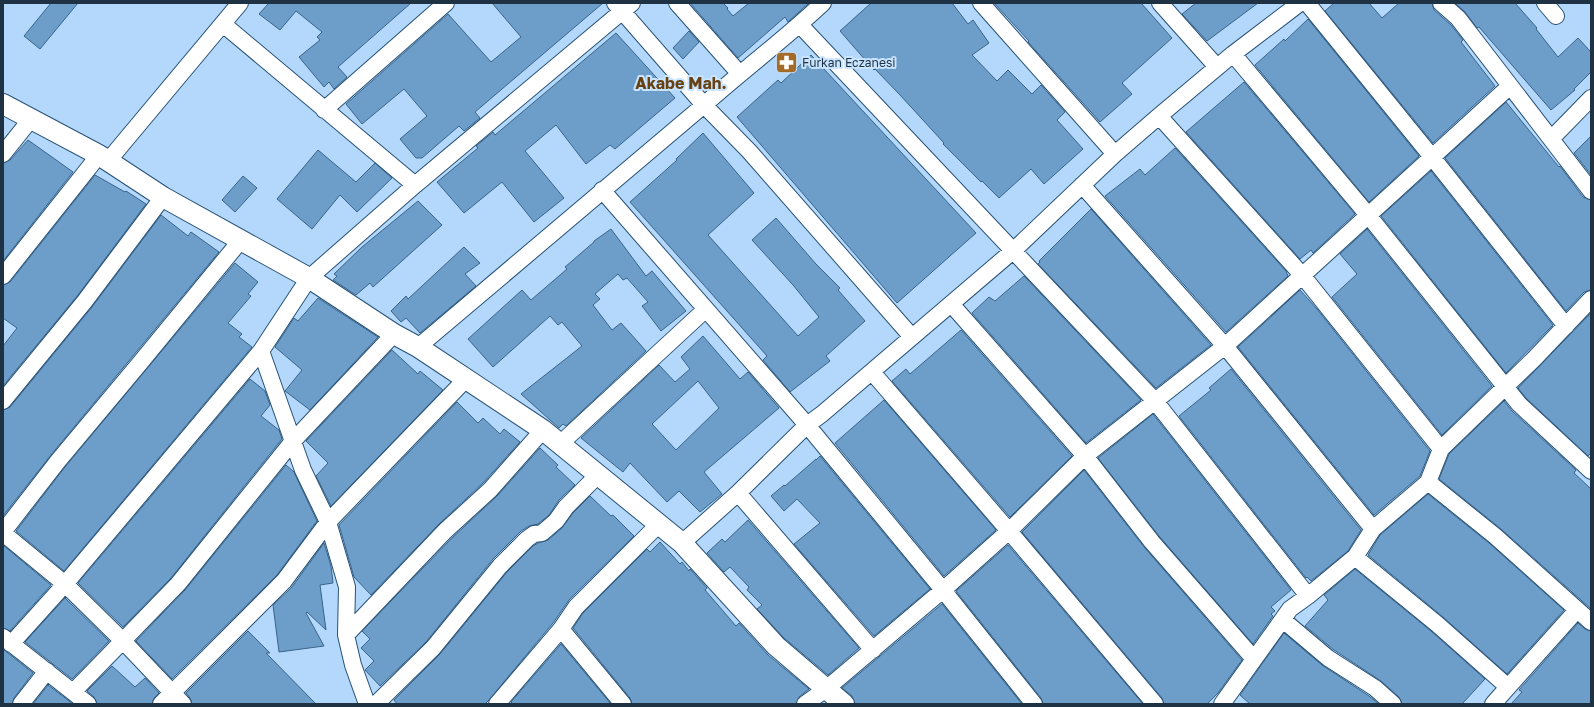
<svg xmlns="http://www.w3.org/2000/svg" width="1594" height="707" viewBox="0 0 1594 707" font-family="'Golos Text',sans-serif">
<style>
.building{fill:#6d9eca;stroke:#39648a;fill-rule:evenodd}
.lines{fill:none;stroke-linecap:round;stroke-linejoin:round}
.minor-casing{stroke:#275277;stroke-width:18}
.tertiary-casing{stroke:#275277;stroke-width:22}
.minor{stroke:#fff;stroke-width:16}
.tertiary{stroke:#fff;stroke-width:20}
.labels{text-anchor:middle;stroke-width:4;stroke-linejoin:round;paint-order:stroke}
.poi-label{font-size:12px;fill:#1f3243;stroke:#c8e4fe;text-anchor:start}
.district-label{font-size:16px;font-weight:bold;fill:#674112;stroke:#c8e4fe}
</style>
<rect width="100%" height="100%" fill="#b3d8fb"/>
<path class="building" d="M 51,3 L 78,3 L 40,49 L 24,36 Z
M 269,3 L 411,3 L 338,67 L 347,77 L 334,89 L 329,82 L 324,87 L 299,57 L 320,40 L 317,37 L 322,32 L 296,11 L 280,30 L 259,14 Z
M 492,3 L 603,3 L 475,112 L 480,118 L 464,131 L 459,126 L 422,158 L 416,158 L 400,139 L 427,116 L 404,89 L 362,124 L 346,104 L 448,14 L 491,62 L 521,37 Z
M 690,3 L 723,3 L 728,8 L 727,9 L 733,16 L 749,3 L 809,3 L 788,22 L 785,17 L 738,58 Z
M 871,3 L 952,3 L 968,24 L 973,20 L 989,43 L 972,55 L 997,81 L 1008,70 L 1032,94 L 1041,85 L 1065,112 L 1057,120 L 1083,149 L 1044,184 L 1031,169 L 999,198 L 982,181 L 981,182 L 943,144 L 944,143 L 900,95 L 875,69 L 874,70 L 840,31 Z
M 994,3 L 1141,3 L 1172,38 L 1122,83 L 1132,94 L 1100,122 L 1028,42 L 1029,41 Z
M 1196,3 L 1258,3 L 1207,41 L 1182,14 Z
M 1334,3 L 1369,3 L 1382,18 L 1399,3 L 1432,3 L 1434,10 L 1451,25 L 1463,40 L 1461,42 L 1495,86 L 1433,143 L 1325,11 Z
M 1455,3 L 1515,3 L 1537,28 L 1536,29 L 1558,57 L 1578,38 L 1591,52 L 1591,72 L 1574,89 L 1575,90 L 1551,110 L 1479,27 L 1477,28 L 1465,12 Z
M 1308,19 L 1419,156 L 1369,202 L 1255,65 L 1284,39 L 1285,41 Z
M 689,31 L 699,42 L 683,59 L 673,48 Z
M 616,33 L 675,98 L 615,149 L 610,145 L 586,164 L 556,125 L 525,151 L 564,198 L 534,222 L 502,182 L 464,213 L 437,182 L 478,148 L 476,146 L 493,132 L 495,135 Z
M 811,55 L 976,233 L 897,303 L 737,117 L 778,80 L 781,83 Z
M 1244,82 L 1355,214 L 1313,253 L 1311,250 L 1300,259 L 1186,132 Z
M 1506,102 L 1559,167 L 1560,166 L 1583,197 L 1591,200 L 1591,290 L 1584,292 L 1566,311 L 1445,158 Z
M 703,133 L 754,193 L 708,235 L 798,336 L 819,317 L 793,285 L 752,240 L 776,218 L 816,264 L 840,288 L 838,290 L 865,321 L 826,356 L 830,361 L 790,392 L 763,360 L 767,356 L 630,202 L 677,160 L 676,159 Z
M 1591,136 L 1591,175 L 1574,153 Z
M 28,140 L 73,172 L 3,261 L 3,163 L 10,160 Z
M 1175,148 L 1286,271 L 1288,276 L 1226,332 L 1105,196 L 1140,169 L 1145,175 Z
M 318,150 L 356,182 L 375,163 L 392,178 L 357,212 L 340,195 L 312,229 L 277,199 Z
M 1431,171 L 1553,325 L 1506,373 L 1381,216 Z
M 95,175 L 125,192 L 126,191 L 146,204 L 78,295 L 3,386 L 3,346 L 17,328 L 3,318 L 3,285 L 10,282 Z
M 243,176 L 257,188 L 235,212 L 222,200 Z
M 418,201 L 442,225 L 373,287 L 370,283 L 356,295 L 333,280 L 337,276 L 334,274 L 362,247 Z
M 1091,209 L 1211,345 L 1156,388 L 1038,264 L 1040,262 L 1039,261 Z
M 161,215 L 188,236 L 191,232 L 219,252 L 51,455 L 3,516 L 3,410 L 10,407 L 92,307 Z
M 611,229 L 646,276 L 652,271 L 686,311 L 661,331 L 642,306 L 648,302 L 627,278 L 623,280 L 618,274 L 595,294 L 600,299 L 593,305 L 612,330 L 621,323 L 646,351 L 566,426 L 563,424 L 559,428 L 521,394 L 582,346 L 562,322 L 558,325 L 550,316 L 493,367 L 468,339 L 522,290 L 531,300 L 567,269 L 565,267 L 594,242 L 594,241 Z
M 1367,229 L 1492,386 L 1442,435 L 1332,297 L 1357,274 L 1340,254 Z
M 464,247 L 480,263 L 465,274 L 476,286 L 420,333 L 406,318 L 401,322 L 391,311 L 406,296 L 408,299 Z
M 235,263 L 258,282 L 248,294 L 251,296 L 228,323 L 242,334 L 239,337 L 252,347 L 64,571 L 16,531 L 65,467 Z
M 1024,276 L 1141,400 L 1086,443 L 972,313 L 989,297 L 995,301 Z
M 1300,290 L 1317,309 L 1430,451 L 1420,476 L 1374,515 L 1238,347 Z
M 318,298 L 378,337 L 310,410 L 285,391 L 302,370 L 275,347 L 294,318 L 298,321 Z
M 1591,313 L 1591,453 L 1588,456 L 1526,398 L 1518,388 Z
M 961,330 L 1072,456 L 1010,517 L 892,381 L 906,369 L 910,374 Z
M 703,336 L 740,379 L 748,372 L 779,408 L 704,472 L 722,494 L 700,512 L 679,491 L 667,502 L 630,463 L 623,472 L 581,438 L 659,365 L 675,382 L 690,369 L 681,357 ZM 698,381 L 719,408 L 676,450 L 652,424 Z
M 392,350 L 418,374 L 420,371 L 443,390 L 331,506 L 316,476 L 328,463 L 306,441 Z
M 1231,369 L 1361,530 L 1348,551 L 1311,581 L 1307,577 L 1306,578 L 1179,416 L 1211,390 L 1209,388 Z
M 250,379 L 265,391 L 270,405 L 261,416 L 279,430 L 282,439 L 171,578 L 123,627 L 78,583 Z
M 884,400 L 996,530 L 944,576 L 835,443 Z
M 1504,401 L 1512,411 L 1576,470 L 1574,473 L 1591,489 L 1591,609 L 1501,529 L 1439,479 L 1449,454 Z
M 457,402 L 478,423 L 483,418 L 500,434 L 504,429 L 520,442 L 483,483 L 439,524 L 371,595 L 354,577 L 339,525 Z
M 1153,414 L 1291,590 L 1271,607 L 1275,611 L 1271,614 L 1273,616 L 1253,644 L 1159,536 L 1098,458 Z
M 540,448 L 558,465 L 556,467 L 575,485 L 559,500 L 549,515 L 538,524 L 529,526 L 521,531 L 493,559 L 426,642 L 380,686 L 365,670 L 374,661 L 361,648 L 370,639 L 362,631 L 452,538 L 497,496 Z
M 820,456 L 930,589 L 874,636 L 794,544 L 820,523 L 797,499 L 784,511 L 771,496 L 784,485 L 785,486 L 816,459 L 816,460 Z
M 286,465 L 294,472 L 317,521 L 277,575 L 172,679 L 136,641 L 185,590 Z
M 1084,470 L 1145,548 L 1242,660 L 1218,693 L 1207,704 L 1164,704 L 1162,698 L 1022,532 Z
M 1428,494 L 1489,543 L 1564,610 L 1507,674 L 1443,617 L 1368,555 L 1380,535 Z
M 590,496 L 611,516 L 613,515 L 634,536 L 569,600 L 553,623 L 488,701 L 485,704 L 397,704 L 394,700 L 440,654 L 507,572 L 533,546 L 538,543 L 548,540 L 562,528 L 573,513 Z
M 748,520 L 859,648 L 828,675 L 784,638 L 757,609 L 762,605 L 747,590 L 749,587 L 730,567 L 724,572 L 707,553 L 722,539 L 725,542 Z
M 660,542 L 680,564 L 682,562 L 689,571 L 690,569 L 707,588 L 705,590 L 736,626 L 739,623 L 768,655 L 809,689 L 799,697 L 796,704 L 632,704 L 630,698 L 573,628 L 583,613 L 647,549 L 650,552 Z
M 324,543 L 331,566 L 333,583 L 320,585 L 326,630 L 307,612 L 306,613 L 324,646 L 279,652 L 273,605 L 292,587 Z
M 3,545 L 51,585 L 10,631 L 3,628 Z
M 1008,545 L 1143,704 L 1043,704 L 1041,698 L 956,591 Z
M 1355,569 L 1431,631 L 1485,679 L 1462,704 L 1402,704 L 1399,697 L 1381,681 L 1334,650 L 1305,626 L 1328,600 L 1324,595 Z
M 65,598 L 109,641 L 72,679 L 25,642 Z
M 942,604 L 1022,704 L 855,704 L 852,696 L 842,688 Z
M 1578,623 L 1585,629 L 1591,631 L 1591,704 L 1511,704 L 1522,692 L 1519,690 Z
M 248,631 L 270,653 L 266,653 L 316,704 L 192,704 L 190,698 L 186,693 Z
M 1284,633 L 1322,665 L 1369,696 L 1379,704 L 1250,704 L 1240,695 Z
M 561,644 L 611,704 L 513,704 L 511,702 Z
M 3,649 L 33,673 L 14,698 L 12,704 L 3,704 Z
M 112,666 L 135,687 L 145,678 L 159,693 L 154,698 L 152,704 L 97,704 L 94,697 L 87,691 Z
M 48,685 L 73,704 L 33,704 Z"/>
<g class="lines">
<defs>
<path id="minor" d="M 615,3 L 704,105 L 749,151 L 912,337
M 677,3 L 739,73
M 981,3 L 1115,154
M 1160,3 L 1217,67
M 1307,3 L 1432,157 L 1566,326
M 1441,3 L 1458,18 L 1591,191
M 1545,3 L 1556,16
M 223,24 L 415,185
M 800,25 L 1155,401 L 1308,596
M 1233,54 L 1368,215 L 1519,404 L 1591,471
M 324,110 L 446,3
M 1159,116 L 1302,275 L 1441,449
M 1552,138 L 1591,98
M 3,154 L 31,119
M 108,161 L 240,3
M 1082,185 L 1225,346 L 1373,529
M 602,190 L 807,425 L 943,590 L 1034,704
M 3,276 L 99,155
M 952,305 L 1085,456 L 1152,542 L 1254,659
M 418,347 L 704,105 C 743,70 785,39 823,3
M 261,351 L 303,470 L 328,522 L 347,587 L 346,635 L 353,665 L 367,704
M 872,372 L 1009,531 L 1155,704
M 3,401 L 85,301 L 163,197
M 561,443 L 706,309
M 1428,482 L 1495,536 L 1591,622
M 738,493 L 873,650
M 3,532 L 58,461 L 140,363 L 241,240
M 3,533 L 65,584 L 123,641 L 183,704
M 682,543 L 738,493 L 807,425 L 822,414 L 1014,250 L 1115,154 L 1159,116 L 1233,54 L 1300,3
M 1355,557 L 1437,624 L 1508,687
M 1283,620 L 1328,658 L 1375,688 L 1393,704
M 561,629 L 623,704
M 346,635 L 445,531 L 490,490 L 543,430
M 3,637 L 88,704
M 11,644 L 65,584 L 261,351 L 309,278 L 415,185 L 632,3
M 73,692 L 178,584 L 293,441 L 394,334
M 21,704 L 47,671
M 161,704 L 284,581 L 328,522 L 466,379
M 376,704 L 433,648 L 500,566 L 527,539 L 534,534 L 542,533 L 556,521 L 566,507 L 598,475
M 497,704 L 561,629 L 576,607 L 659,524
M 805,704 L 826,689 L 943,590 L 1009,531 L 1085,456 L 1225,346 L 1510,86
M 1222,704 L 1290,609 L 1308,596 L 1355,557 L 1373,529 L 1428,482 L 1441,449 L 1534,359 L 1591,299
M 1493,704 L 1577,610"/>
<path id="tertiary" d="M 3,104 L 99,155 L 163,197 L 309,278 L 394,334 L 418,347 L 543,430 L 682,543 L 776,646 L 844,704"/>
</defs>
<use href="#minor" class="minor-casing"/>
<use href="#tertiary" class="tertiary-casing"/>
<use href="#minor" class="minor"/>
<use href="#tertiary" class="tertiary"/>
</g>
<defs>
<symbol id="pharmacy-square" viewBox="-11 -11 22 22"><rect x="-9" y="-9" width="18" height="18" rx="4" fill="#a36b27" stroke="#c8e4fe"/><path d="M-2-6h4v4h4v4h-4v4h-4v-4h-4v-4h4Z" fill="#fff"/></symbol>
</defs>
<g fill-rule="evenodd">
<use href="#pharmacy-square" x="774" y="50" width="25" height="25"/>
</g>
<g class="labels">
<g class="poi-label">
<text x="802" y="67">Furkan Eczanesi</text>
</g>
<g class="district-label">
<text x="681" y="89">Akabe Mah.</text>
</g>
</g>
<rect width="1594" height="707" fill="none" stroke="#1f3243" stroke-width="8"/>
</svg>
